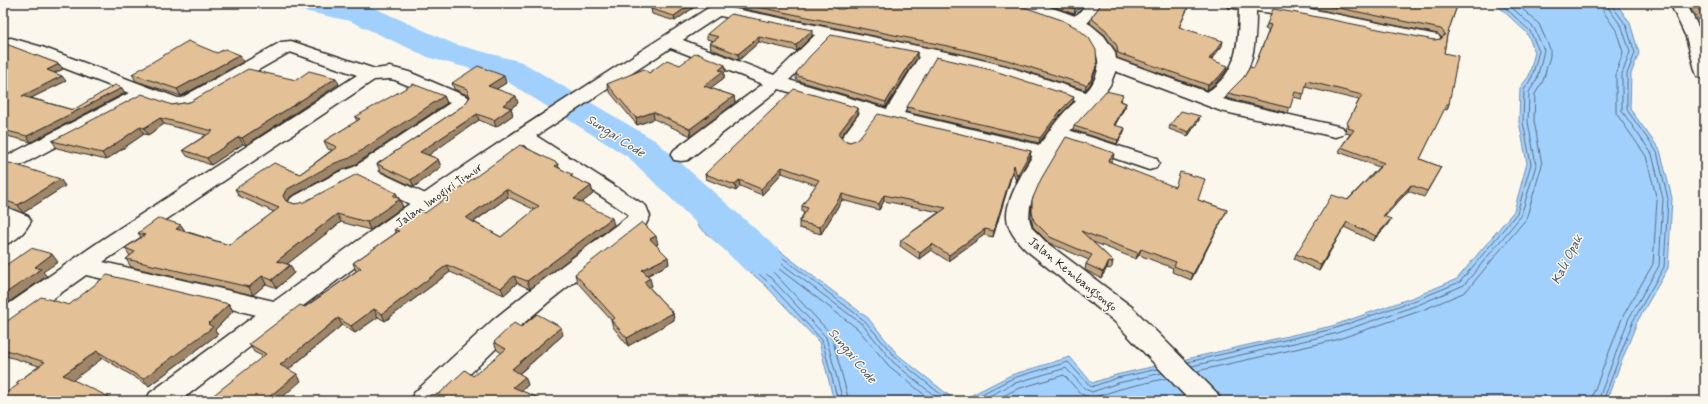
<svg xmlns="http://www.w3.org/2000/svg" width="1708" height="404" font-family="Mynerve,sans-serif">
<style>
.water{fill:#a2d0fd;stroke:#728ea9}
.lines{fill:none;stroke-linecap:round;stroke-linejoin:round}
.shore{stroke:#5b6d7f;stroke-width:1}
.river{fill:#a2d0fd;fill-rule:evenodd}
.minor-casing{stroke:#2b2b2b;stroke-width:3}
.tertiary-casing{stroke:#2b2b2b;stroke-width:3}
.primary-casing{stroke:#2b2b2b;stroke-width:3}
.minor{fill:#fbf7ec;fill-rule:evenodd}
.tertiary{fill:#fbf7ec;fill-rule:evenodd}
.primary{fill:#fbf7ec;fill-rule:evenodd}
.wall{fill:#c3a580;stroke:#2b2b2b;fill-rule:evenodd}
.shaded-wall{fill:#9f8668;stroke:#2b2b2b}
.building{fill:#e3c095;stroke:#2b2b2b;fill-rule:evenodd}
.labels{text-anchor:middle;stroke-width:3;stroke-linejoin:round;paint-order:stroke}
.street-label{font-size:12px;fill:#2b2b2b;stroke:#fbf7ec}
.water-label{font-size:13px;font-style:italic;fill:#495460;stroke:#fbf7ec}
</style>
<rect width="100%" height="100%" fill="#fbf7ec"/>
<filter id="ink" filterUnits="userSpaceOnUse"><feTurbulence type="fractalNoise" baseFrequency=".025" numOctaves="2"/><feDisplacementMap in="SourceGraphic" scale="8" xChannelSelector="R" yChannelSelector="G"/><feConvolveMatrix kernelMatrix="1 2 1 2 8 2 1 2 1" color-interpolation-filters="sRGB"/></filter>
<g filter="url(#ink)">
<path class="water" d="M1495,3H1616L1630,23L1639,53L1631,74L1630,109L1660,150L1672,198L1668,268L1637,322L1606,401H960L1011,375L1070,357L1092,383L1116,375L1332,326L1414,297L1457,279L1514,211L1527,163L1519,122L1520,88L1529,76L1535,52L1527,33Z
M739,220L868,318L898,355L956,401H834L819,342L765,285L697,225Z"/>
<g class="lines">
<path class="shore" d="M1188,362L1333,329L1416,300L1460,282L1517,213L1531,164L1523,122L1524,90L1532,77L1539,51L1530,31L1500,3
M1192,366L1334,334L1418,305L1464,285L1521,216L1536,165L1528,122L1529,92L1537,79L1544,50L1534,28L1507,3
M1197,371L1336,340L1420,311L1463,293L1468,289L1526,219L1542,165L1534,121L1535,94L1543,81L1550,56V49L1539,24L1516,3
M838,401L822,340L768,282L710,231V228L739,224L865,321L896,358L949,401
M843,401L826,337L771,278L721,234L722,231L737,230L862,324L893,362L941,401
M849,401L831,334L775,274L751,253V250H754L858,329L889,366L932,401
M968,401L1013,378L1068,362L1091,387L1117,378L1158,369
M979,401L1015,383L1066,368L1085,389L1092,392L1118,383L1162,373
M993,401L1017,389L1064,375L1081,394L1092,398L1120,389L1167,378
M1592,401L1593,394L1623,316L1653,264L1657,200L1646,156L1616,113V73L1623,52L1616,30L1603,11L1602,3
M1598,401L1629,318L1659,266L1663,199L1652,154L1622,111V74L1630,52L1622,27L1609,9L1608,3
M1603,401L1633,321L1664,267L1668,199L1657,152L1627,110V74L1635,53L1626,25L1613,7V3"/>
<path class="river" d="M294,3H356L370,6L454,44L522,62L656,141L778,249L784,260L778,271L762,275L746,271L628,157L498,76L430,58L350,21L299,10Z"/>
<defs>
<path id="minor" d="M839,3H858C853,11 846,14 837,12L835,8Z
M1087,3H1103C1095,15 1086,31 1069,27L1066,23L1069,19L1079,13Z
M1227,3H1273L1296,6L1432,34L1438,35L1441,39L1438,43L1432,44L1296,16L1256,11C1256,44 1254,79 1223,99L1234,102L1342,127L1345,131L1342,135L1335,137L1221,111L1102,66L1099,62L1102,58L1108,57L1114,58L1207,92C1239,72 1238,43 1239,9L1229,7Z
M1670,3H1686L1705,40V79L1698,77L1696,73L1686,37Z
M716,5L961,55L1006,66L1095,95L1098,99L1095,103L1088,105L992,74L935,60L904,113L1052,148L1055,153L1052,158L1045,159L877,118L857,144L850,146L843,144L840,140L860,113L779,89L688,160L681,161L674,160L671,155L674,150L763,84L663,45L660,41L663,37L669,36L675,37L774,75L815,35L710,14L708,10L710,6ZM831,39L919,57L887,109L789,80Z
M11,38L42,47L178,98H181L281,42L291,41L375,69L390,67L409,72L468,97L471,103L465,111L377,171L434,198L437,203L434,208L426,210L418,208L360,180L307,208L299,210L291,208L288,203L291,198L339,172L354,167L450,103L395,80L390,79L374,80L103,262L278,302L287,304L290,311L287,318L278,320L86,275L12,328L3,330V308L103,239L357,75L290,52L193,107L176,110L146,99L10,171L3,173V158L129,93L30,55L10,48L3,49V39Z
M1059,127L1156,158L1159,163L1156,168L1149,170L1052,137L1049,133L1052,129Z
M523,130L530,132L646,206L650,216L645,226L552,299L511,334L442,401H410L414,393L493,320L534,287L627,217L628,214L516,140L513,136L516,132Z
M3,206L28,216L31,221C24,233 17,241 3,245V226L7,224L3,222Z"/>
<path id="tertiary" d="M1013,3H1039L1075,16L1091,25L1104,36L1115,52L1117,67L1110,85L1101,98L1070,131L1039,184L1030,206L1029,218L1032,228L1047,243L1132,307L1217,393L1221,401H1190L1114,321L1026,250C1017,241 1007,230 1007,216C1006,192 1045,135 1061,116C1070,105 1083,97 1091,86C1122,37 1048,16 1015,7Z"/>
<path id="primary" d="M716,3H735L733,7L530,140L434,208L287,318L180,401H146L150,393C239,327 328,261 418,198C515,130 616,67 716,3Z"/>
</defs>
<use href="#minor" class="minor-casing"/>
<use href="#tertiary" class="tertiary-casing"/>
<use href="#primary" class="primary-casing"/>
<use href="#minor" class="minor"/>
<use href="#tertiary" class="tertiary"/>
<use href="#primary" class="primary"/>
</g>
<path class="wall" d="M700,3L675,21L652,14L651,9Z
M745,3H837L835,6L837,9L1096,69L1090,85L1085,90L1006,65L961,54L744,9V4Z
M1043,3H1085L1074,14Z
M1102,3H1190L1179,28L1222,46L1211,60L1226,71L1216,83L1207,90L1117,58L1116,51L1105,35L1090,23L1091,18Z
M1285,3H1458L1447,35L1444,53L1449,104L1447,110L1444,109L1420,159L1441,167L1424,197L1408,191L1385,216L1388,224L1373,241L1344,227L1319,271L1294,259L1296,254L1379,167L1339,152L1341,147L1350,134L1345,133L1346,131L1345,128L1359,100L1305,87L1302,99L1293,97L1288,113L1226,98L1228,93L1254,68L1269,30L1265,29L1267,24L1434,40L1441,39L1442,38L1438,34L1296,5Z
M1688,3H1705V33Z
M707,34L812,36L797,51L759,42L739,60L711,49L710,43L713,41L707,39Z
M3,44L59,64L63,69L55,73L66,81L31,98L73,110L125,93L31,142L3,135Z
M917,52V58L886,107L799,81L796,79V73Z
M217,53L243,62L181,96L136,81L132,74Z
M680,65H725L726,71L724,73V78L710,88L734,96L735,103L691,136L654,119L637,125L609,91L607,84Z
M296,80L339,84L246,145L243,144L211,165L187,156L183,150L206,135L164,124L148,135L144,134L106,160L57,148L52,141L172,105L190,102Z
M452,83H506L496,89L518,103L511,108L513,115L496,127L479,120L428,155L438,159L441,167L414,187L380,171L377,164L464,105L470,97L469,96L454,89Z
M444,96L447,103L353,166L338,171L290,197L288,202L295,204L396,193L403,207L370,230L341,222L287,264L290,265L294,273L277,288L266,284L253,295L131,267L126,259L130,256L125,248L141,237L138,233L181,225L185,231L229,245L274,212L239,196L235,189L300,174L332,150L328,149L324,141L357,121L355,117Z
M1122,99L1121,101L1126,103L1125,107L1115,125L1124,132L1117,144L1073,130L1074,126Z
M1073,102L1060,115L1039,143L906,112L907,107Z
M858,108V114L841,137L843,140L850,142L1031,151L1030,157L1016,182L1013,171L993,237L984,235L948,261L931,250L919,259L900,246L901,240L939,212L884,201L879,210L842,200L821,234L799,228V222L804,213L802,212V206L816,185L782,173L762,195L740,186L736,191L706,179L705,174Z
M1199,120L1188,136L1169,129L1170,125Z
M1114,153L1113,159L1110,162L1198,200L1227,210L1224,216L1191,280L1172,272L1173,268L1139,255L1136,259L1093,242L1113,261L1112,267L1110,269L1107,268L1101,278L1085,270L1086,264L1089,260L1049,243L1033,227L1031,218L1032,200Z
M3,165L60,179L65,186L23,213L3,205Z
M560,168L573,178L591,186L593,194L581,203L614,225L530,289L517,283L504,295L450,272L385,321L378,317L355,333L342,325L288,370L301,381L262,356L254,352L249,344L305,307L356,271L353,263L396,233L394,230L425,213ZM508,197L535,210L501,237L474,222Z
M658,244L655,245L669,264L647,276L652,286L649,287L673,313L674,320L628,346L613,327L611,320L577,282L575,274Z
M229,304L233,311L215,330L218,334L149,386L103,358L18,385L16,383L39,366L3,355V323L69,305Z
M521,327L563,335L519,374L525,377L528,385L521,391L545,401H423L439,394L473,376L502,353L497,350L494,342Z"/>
<path class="shaded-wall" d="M692,3H700L675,21L674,16Z
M834,3H837L834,9Z
M1081,3H1085L1074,14L1075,9Z
M812,30V36L797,51L796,45Z
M759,37V42L739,60L738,54Z
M1223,41L1222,46L1207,64L1209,59Z
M917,52V58L886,107V102Z
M240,55L243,62L181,96L177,89Z
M59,64L63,69L50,75L47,70Z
M1097,64L1096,69L1090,85L1085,90L1086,85Z
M725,65L726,71L724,73V78L704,93V86L719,70Z
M1228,66L1226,71L1216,83L1207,90L1208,85Z
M62,76L66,81L25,101L22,96Z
M504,76L506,83L490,93L488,86Z
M336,78L339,84L246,145L242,138Z
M122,88L125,93L31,142L27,136Z
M444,96L447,103L353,166L338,171L290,197L287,204L283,196L286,190Z
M516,96L518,103L505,112L503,105Z
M734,96L735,103L691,136L690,129Z
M1074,97L1073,102L1060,115L1039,143L1040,138L1061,110Z
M1126,103L1125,107L1113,129L1114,125Z
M511,108L513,115L496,127L494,120Z
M858,108V114L838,140V134Z
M653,112L654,119L637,125L636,118Z
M477,114L479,120L423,159L420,152Z
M1200,116L1199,120L1188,136L1189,132Z
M160,118L164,124L148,135L144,128Z
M140,127L144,134L106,160L102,153Z
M1125,128L1124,132L1117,144L1118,140Z
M239,137L243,144L211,165L207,158Z
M1031,151L1030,157L1016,182L1017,176Z
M1114,153L1113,159L1107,167L1108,161Z
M438,159L441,167L414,187L411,180Z
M558,164L560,171L555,166Z
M1014,165L1013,171L993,237L994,231Z
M782,167V173L762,195L761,189Z
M60,179L65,186L23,213L18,205Z
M739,180L740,186L736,191L735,185Z
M1411,185L1408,191L1381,221L1383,216Z
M591,186L593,194L576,207L574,199Z
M506,189L508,197L469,225L466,218Z
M396,193L403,207L370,230L367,222Z
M842,194V200L821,234L820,227Z
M884,195V201L879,210V204Z
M1227,210L1224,216L1191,280L1193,274Z
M337,214L341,222L282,268L277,261Z
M612,218L614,225L530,289L527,281Z
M1391,219L1388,224L1373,241L1376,236Z
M1347,222L1344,227L1319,271L1321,265Z
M181,225L186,233L176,229Z
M985,229L984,235L948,261L949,255Z
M656,236L658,244L652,247L650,239Z
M932,244L931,250L919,259L920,253Z
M1141,249L1139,255L1136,259L1138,253Z
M52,254L58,262L43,272L47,276L3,306V295L35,267Z
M668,257L669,264L644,277L642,270Z
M1109,262L1107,268L1101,278L1103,272Z
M290,265L294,273L277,288L272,280Z
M447,265L450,272L385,321L382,314Z
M262,276L266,284L253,295L249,287Z
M514,276L517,283L504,295L501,288Z
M650,278L652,286L646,289L644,282Z
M229,304L233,311L215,330L218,334L149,386L143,379L208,324Z
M374,309L378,317L355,333L351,326Z
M673,313L674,320L628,346L627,338Z
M338,318L342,325L284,373L280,365Z
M561,327L563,335L515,377L512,369Z
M97,351L103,358L69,383L63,375Z
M297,374L301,381L278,401H264Z
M525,377L528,385L516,395L513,387Z
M109,397L112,401H103Z"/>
<path class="building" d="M659,3H692L674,16L651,9Z
M745,3H834V4L837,9H843L855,4L856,3H1015V4L1062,20L1077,28L1089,38L1096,50L1097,64L1091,80L1086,85L1007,60L962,49L744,4Z
M1057,3H1081L1075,9Z
M1102,3H1190L1179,27L1223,41L1209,59L1228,66L1218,78L1208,85L1118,53L1117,46L1106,30L1091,18Z
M1315,3H1458L1447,35L1444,53L1458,56L1449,104H1447L1420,159L1441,167L1427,191L1411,185L1383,216L1391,219L1376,236L1347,222L1321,265L1296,254L1332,195L1348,200L1384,163L1341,147L1354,130L1348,128L1349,126L1347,123L1362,95L1307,81L1304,94L1295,92L1290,108L1228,93L1244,77L1250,67L1254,68L1271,25L1267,24L1273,9L1297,13L1434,40L1441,39L1445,34L1441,29Z
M1695,3H1705V21Z
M731,14L812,30L796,45L759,37L738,54L710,43L719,37L707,34Z
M831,35L917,52L886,102L798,76L796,73L809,57Z
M188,41L217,53L225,49L240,55L177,89L132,74Z
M3,44H6L59,64L47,70L62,76L22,96L73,110L115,85L122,88L27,136L3,130Z
M696,53L725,65L719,70L723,71L704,86L734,96L690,129L653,112L636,118L607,84L644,69L649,73L667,60L680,65Z
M936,57L992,70L1074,97L1061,110L1040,138L907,107Z
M478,66L504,76L488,86L516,96L503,105L511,108L494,120L477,114L420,152L438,159L411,180L377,164L464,105L470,97L467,89L452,83Z
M248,69L296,80L309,71L336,78L242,138L239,137L207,158L183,150L213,131L160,118L144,128L140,127L102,153L52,141L142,94L172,105L190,102Z
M413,84L444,96L350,158L335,163L286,190L283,196L286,201L295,204L304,202L357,174L396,193L393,196L400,199L367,222L337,214L277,261L290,265L272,280L262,276L249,287L126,259L135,252L125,248L145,235L138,233L159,218L181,225L176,229L229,245L279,208L235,189L274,163L300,174L337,147L324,141L360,119L355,117Z
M794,89L858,108L838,134L843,140L850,142L858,139L878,114L1031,151L1017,176L1014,165L994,231L985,229L949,255L932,244L920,253L901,240L946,208L884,195L879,204L842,194L820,227L799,222L808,208L802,206L819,180L782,167L761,189L739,180L735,185L705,174Z
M1106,91L1123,95L1120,101L1126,103L1114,125L1125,128L1118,140L1074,126Z
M1181,111L1200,116L1189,132L1170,125Z
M1066,137L1114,153L1108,161L1175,187L1180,172L1205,179L1198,200L1227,210L1193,274L1174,266L1176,262L1141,249L1138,253L1081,231L1113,261L1112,263L1109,262L1103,272L1086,264L1092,255L1050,237L1034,221L1032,212V200L1041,179Z
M520,145L557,163L558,164L555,166L573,175L570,176L591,186L574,199L612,218L527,281L514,276L501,288L447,265L382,314L374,309L351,326L338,318L280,365L297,374L264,401H206L266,354L249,344L300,305L305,307L361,268L353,263L399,231L394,230L420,210L425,213ZM506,189L539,206L501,237L466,218Z
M10,163L60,179L18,205L3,200V165Z
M642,222L656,236L650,239L668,257L642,270L650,278L644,282L673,313L627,338L611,320L615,318L575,274Z
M31,248L52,254L35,267L41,269L3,295V267Z
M107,275L229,304L208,324L213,327L143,379L97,351L63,375L109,397L103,401H3V395L19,384L16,383L45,362L3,349V323L6,322L41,297L69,305Z
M537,314L561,327L512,369L525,377L513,387L545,401H460L459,400L458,401H423L430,395L439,394L465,370L473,376L506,349L494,342L514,323L521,327Z"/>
</g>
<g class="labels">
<g class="street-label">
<text transform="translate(439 195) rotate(-35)" y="4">Jalan Imogiri Timur</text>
<text transform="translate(1073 274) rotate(39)" y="4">Jalan Kembangsongo</text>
</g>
<g class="water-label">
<text transform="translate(616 135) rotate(33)" y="5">Sungai Code</text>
<text transform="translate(1566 259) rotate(-63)" y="5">Kali Opak</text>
<text transform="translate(853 355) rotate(50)" y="5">Sungai Code</text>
</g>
</g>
<rect width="1708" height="404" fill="none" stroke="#fbf7ec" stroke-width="16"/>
<rect x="8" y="8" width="1692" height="388" fill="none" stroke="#2b2b2b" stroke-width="1.5" filter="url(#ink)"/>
</svg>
